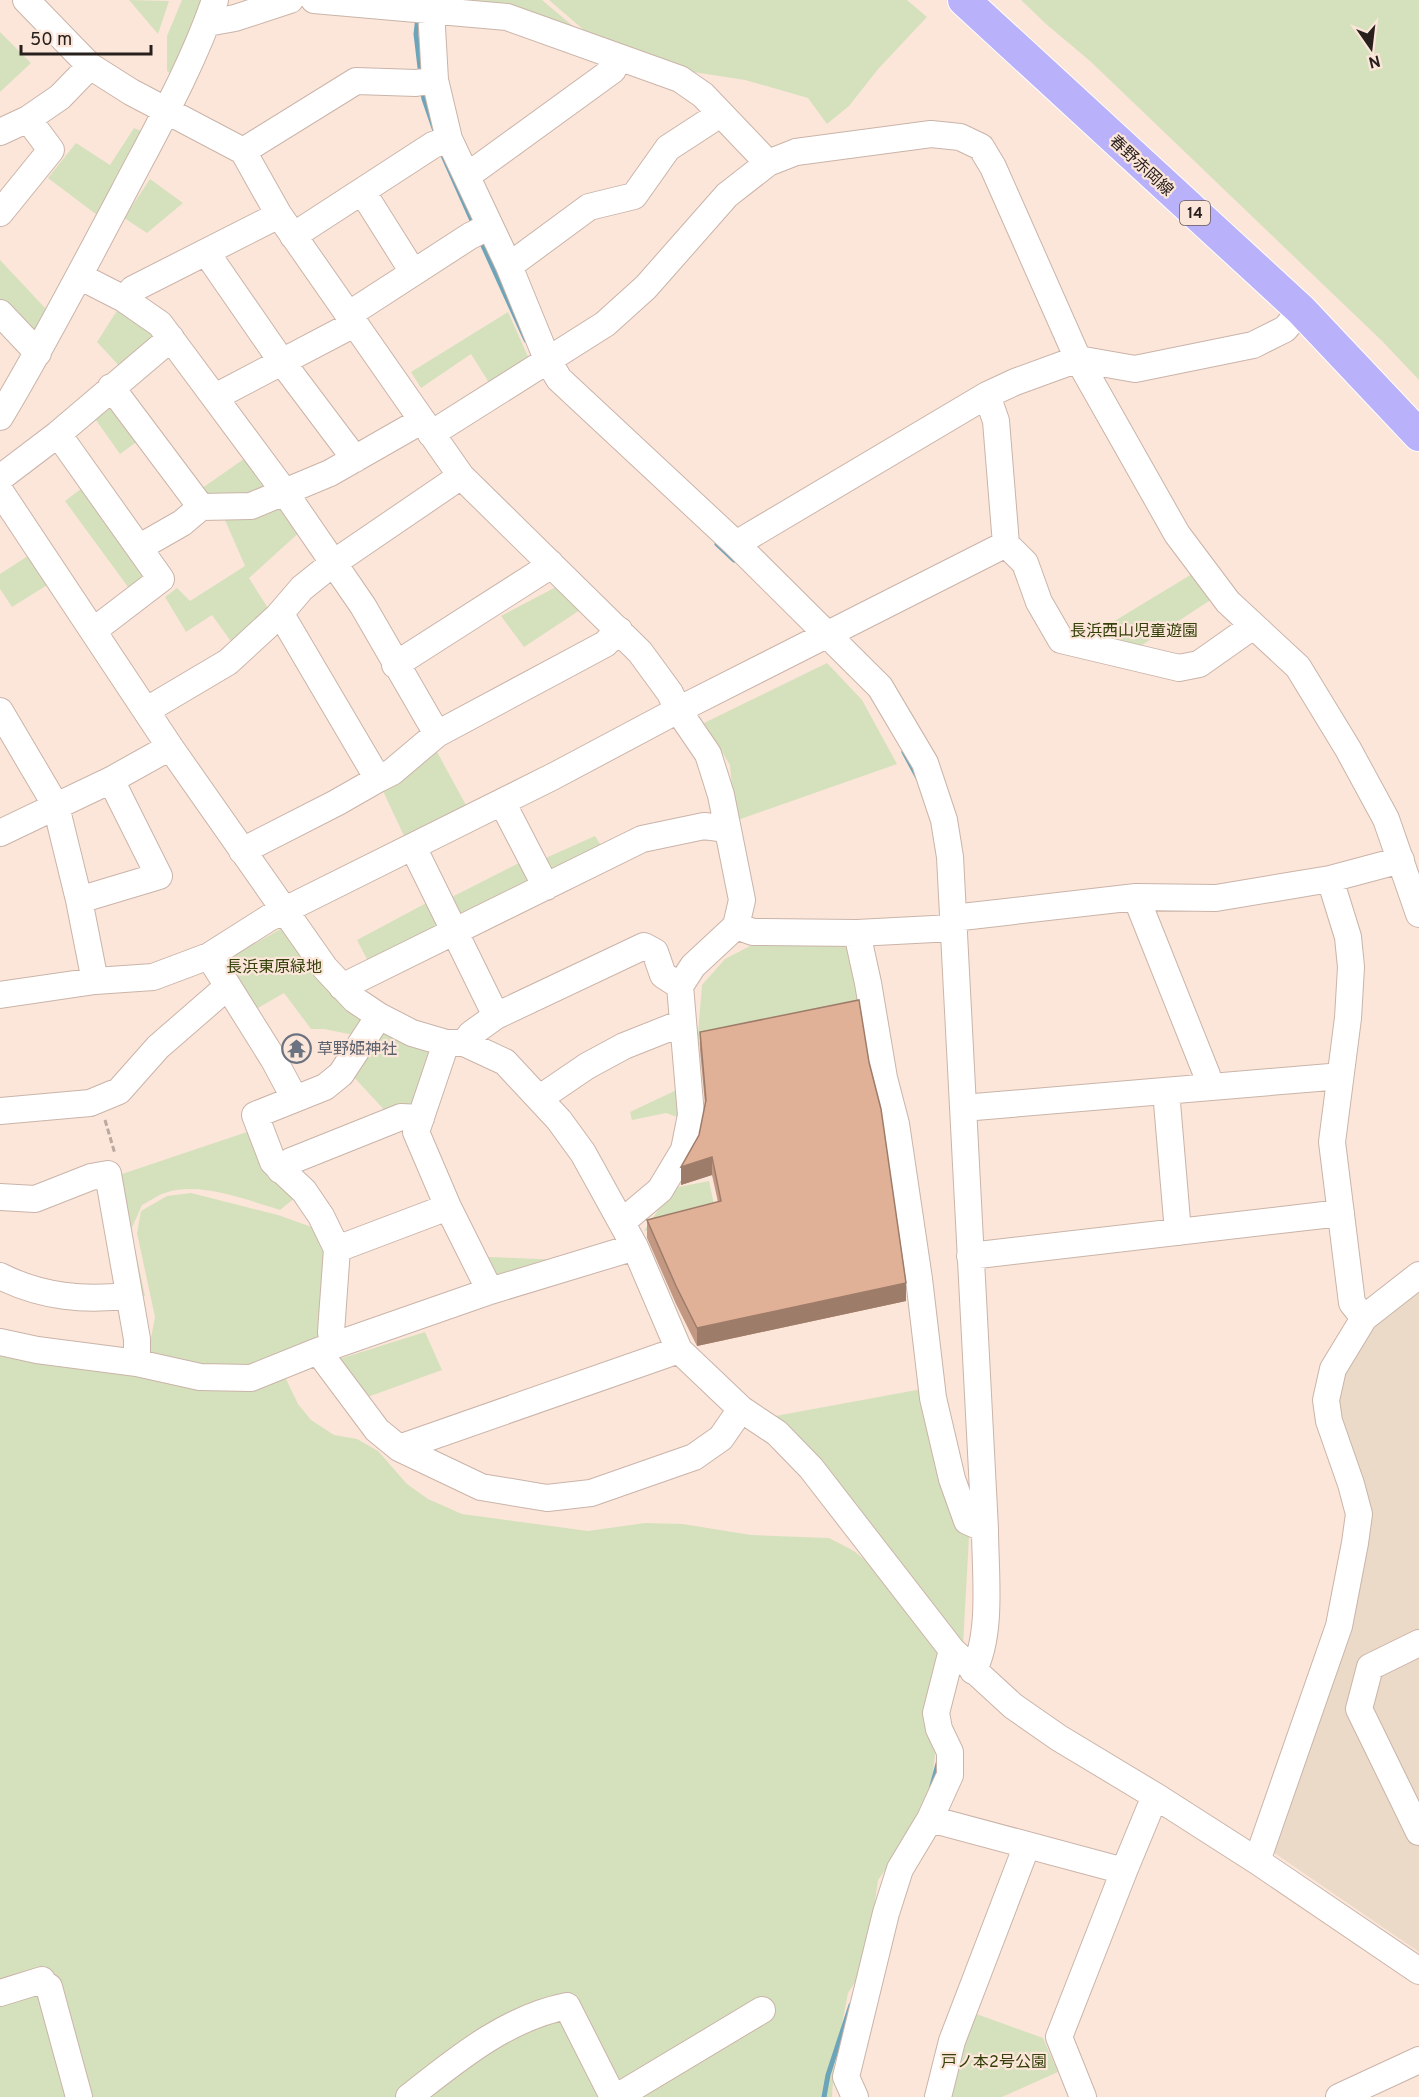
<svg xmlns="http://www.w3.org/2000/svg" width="1419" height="2097" font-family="Overpass,'Noto Sans JP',sans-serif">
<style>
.commercial{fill:#ebdac8}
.green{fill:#d5e1bc}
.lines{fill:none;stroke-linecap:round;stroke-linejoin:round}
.stream{stroke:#6ca4ba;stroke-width:5}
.minor-casing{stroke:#cab4a9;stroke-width:28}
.major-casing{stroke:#fff;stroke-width:34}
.path{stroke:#bba9a0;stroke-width:3;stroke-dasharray:6 3;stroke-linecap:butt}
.minor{stroke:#fff;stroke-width:26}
.major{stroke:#bab1fb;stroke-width:32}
.wall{fill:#c29882}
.shaded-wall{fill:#9e7c6a}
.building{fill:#e1b197;stroke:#9e7c6a;stroke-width:1.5}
.labels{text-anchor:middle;stroke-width:4.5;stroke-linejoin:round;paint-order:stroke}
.shield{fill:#fce6da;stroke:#685b55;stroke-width:1.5}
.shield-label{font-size:15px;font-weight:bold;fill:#28201c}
.street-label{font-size:16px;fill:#28201c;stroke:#fce6da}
.park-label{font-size:16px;fill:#35410a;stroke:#fce6da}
.worship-label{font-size:16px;fill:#5b616d;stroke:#fce6da;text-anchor:start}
</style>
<rect width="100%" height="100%" fill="#fce6da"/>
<path class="commercial" d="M1419,1286V1952L1270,1850L1370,1513L1336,1404L1343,1370L1369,1323Z"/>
<path class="green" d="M129,0L169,1L158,34Z
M182,0H210L172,75L167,71V36Z
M456,0H542L592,42Z
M549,0H907L927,17L879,68L849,106L827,124L808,98L745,80L680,70L599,43Z
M1021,0H1419V380L1382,341L1090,61L1046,24Z
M0,32L31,63L0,92Z
M134,128L144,132L97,215L48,178L76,143L110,165Z
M150,179L183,203L147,233L124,218Z
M0,260L46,309L31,335L0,301Z
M120,306L160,339L122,369L97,342Z
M508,312L530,361L493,389L471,354L421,388L411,372Z
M114,400L142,438L120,454L93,416Z
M251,454L275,489L205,501L198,491Z
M86,485L153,575L131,591L65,501Z
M284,506L303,529L249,578L271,613L235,647L212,615L186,632L165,597L177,588L190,601L245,566L225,520L263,516Z
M31,554L49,584L12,607L0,589V574Z
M1192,574L1212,599L1136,649L1088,637Z
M556,587L580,610L524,647L501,616Z
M827,663L862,700L897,764L735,821L730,765L704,723Z
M436,750L467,807L405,838L383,791Z
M595,836L605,852L556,877L539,861Z
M523,861L535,885L460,923L448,899Z
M430,901L444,929L371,967L357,940Z
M286,926L369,1017L359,1036L324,1029H311L284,993L251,1012L222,962Z
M854,944L865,1011L697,1046L702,985L725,959L750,946Z
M378,1026L438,1048L419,1104L389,1115L351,1074Z
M683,1087V1119L666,1113L632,1120L630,1112Z
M250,1131L296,1197L280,1210C247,1200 202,1182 168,1192C159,1194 150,1201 142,1205L131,1230L145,1296L129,1295L116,1176Z
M709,1181L716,1214L644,1231L673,1188Z
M191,1193L278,1215L320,1230L329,1249L323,1337L285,1377L298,1404L311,1420L334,1435L357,1439L378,1451L407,1484L428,1499L462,1514L588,1531L645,1523L683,1524L751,1535L829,1538L854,1551L913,1600L943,1642L933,1737L935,1756L931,1785L899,1851L878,1880L871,1927L868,1962L848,1993L834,2066L832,2097H0V1356L38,1361L124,1354L151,1338L155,1317L137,1233L141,1211L167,1196Z
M488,1257L564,1260L498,1281Z
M425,1332L442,1370L365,1398L336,1360Z
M922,1389L954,1501L969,1537L963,1645L770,1417Z
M971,2012L1043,2038L1058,2072L1002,2097H949Z"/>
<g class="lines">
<path class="stream" d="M418,17L416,34L421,76
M422,88L424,99L435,131
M441,151L474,225
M480,239L526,340
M717,544L734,560
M904,752L918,778
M932,1786L939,1760
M824,2097L828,2075L851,2005"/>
<defs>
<path id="minor" d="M26,0L90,66L131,92L243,151L279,215L461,476L640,652L670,693L678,710L708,754L721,795L742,900L736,926L693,966L680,986L691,1115L684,1150L660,1190L622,1222
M314,0L507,17L680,79L703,95L768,163
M433,0L431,10L435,80L449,139L509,266L547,359L559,379L736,544L880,687L925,763L944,820L950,857L985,1529C985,1570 993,1635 973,1671
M207,23L235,18L290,0
M0,132L28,119L60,97L90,66
M243,151L356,81L416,83L435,80
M466,174L478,168L613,70L617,57
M362,191L413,272
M0,213L51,150L28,119
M293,236L433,145L449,139
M206,252L282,362L355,459
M509,266L589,207L634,196L668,148L711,120L720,113
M79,276L124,299L160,324L284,491L363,606L437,734L605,644L619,630
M124,299L133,289L279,215
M0,313L38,353
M348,315L470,236L490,226
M1078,359L1177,534L1228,602L1298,667L1348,749L1386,819L1419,914
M1078,359L1135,369L1253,345L1285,329L1301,310
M111,387L201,507L182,523L140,547
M215,397L354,324
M0,417C44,344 83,268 123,193C156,130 192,67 215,0
M58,434L161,579L93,631
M431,434L605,324L646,287L727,195L768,163L796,152L931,134L960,137L981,147L993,167L1078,359L1015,382L987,395L736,544
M0,478L58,434L171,338
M0,491L170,747L325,968L355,1000L379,1016L412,1033L446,1043H464L505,1062L559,1120L583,1153L635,1247L679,1350L741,1409L777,1433L811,1468L952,1650L1013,1706L1059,1738L1157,1797L1257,1861L1419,1971
M201,507L251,506L330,473L421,421
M1006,544L1025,563L1039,602L1061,640L1179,668L1199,664L1253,626
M278,616L285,621L378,779L392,772L437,734
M395,665L542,571L550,563
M147,710L228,662L278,616L302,588L332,564L461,476
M0,711L56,806L79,900L159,876L111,780
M502,802L546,887
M0,833L111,780L170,747
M413,847L496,1016
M242,851L336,803L378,779
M1330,879L1348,937L1351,967L1348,1018L1332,1142L1352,1303L1364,1318
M1136,897L1207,1075V1087
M79,900L95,981
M953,918L1136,897L1216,898L1330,879L1401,860
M736,926L753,932L857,933L953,928
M857,933L868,983L884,1078L896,1124L919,1279L933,1398L952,1479L967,1521L985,1529
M209,956L274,1060L289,1088L292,1100
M342,987L642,839L704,826L727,829
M0,995L95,981L153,977L209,956L269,918L554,776L678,710L1006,544L996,421L987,395
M446,1043L416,1132L448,1207L490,1291
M464,1043L471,1034L496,1016L644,946L655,952L663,975L680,986
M1166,1091L1178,1232
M540,1098L587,1066L624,1046L682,1023
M963,1108L1330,1077L1340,1079
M0,1111L90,1103L119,1091L158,1047L227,987
M280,1170L291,1161L401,1117L421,1118
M0,1197L35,1199L91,1177L108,1174L137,1339V1363
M337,1249L321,1216L304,1191L273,1162L255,1115L325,1087L341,1074L379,1016
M970,1256L1341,1213
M0,1276C39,1296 86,1302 129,1295
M0,1342L37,1350L137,1363L200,1377L251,1378L318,1351L490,1291L635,1247
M334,1345L331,1332L337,1249L448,1207
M318,1351L377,1430L399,1448L481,1487L547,1498L591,1493L694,1457L721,1438L741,1409
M399,1448L679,1350
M1419,1643L1370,1667L1359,1709L1419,1832
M930,1819L1124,1871
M1257,1861L1339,1626L1355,1543L1359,1514L1351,1484L1329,1421L1326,1400L1333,1369L1364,1318L1419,1275
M0,1993L42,1980L43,1983L49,1987L79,2097
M409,2097C456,2060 506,2018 567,2006L613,2097
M617,2097L762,2010
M855,2097L846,2077L886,1913L900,1869L930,1819L950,1775V1752L939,1729L936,1713L952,1650
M938,2097L952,2041L1027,1845
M1083,2097L1059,2037L1124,1871L1150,1808L1157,1797
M1339,2097L1419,2060"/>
<path id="major" d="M964,0L1301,310L1419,435"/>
</defs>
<use href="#minor" class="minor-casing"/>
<use href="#major" class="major-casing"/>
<path class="path" d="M105,1120L115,1154"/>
<use href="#minor" class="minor"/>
<use href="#major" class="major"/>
</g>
<path class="wall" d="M700,1032L906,1301L697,1346L676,1304L647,1238V1220L718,1202L712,1175L681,1185L699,1135L705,1105L700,1050Z"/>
<path class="shaded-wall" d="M712,1157V1175L681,1185V1167Z
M906,1283V1301L697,1346V1328Z"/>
<path class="building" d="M859,1000L869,1062L881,1109L906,1283L697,1328L676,1286L647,1220L721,1201L712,1157L681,1167L699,1135L706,1100L700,1032Z"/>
<defs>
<symbol id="temple-ring" viewBox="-11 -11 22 22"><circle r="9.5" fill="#fce6da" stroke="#6b7280" stroke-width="1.5"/><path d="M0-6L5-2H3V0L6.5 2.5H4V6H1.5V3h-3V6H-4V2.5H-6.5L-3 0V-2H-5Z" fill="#6b7280"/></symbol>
</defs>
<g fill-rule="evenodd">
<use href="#temple-ring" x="280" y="1032" width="33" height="33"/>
</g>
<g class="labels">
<rect class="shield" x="1180" y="201" width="30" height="24" rx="4.5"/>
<g class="shield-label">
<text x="1195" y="218">14</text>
</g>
<g class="street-label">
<text transform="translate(1142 165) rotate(43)" y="6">春野赤岡線</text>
</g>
<g class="park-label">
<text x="1134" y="636">長浜西山児童遊園</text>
<text x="274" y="972">長浜東原緑地</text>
<text x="994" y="2067">戸ノ本2号公園</text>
</g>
<g class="worship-label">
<text x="317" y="1054">草野姫神社</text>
</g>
</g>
<g transform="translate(1371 48) rotate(166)" stroke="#fce6da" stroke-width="4.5" paint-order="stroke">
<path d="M0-4.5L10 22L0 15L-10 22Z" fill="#28201c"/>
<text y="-9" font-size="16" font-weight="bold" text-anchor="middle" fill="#28201c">N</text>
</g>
<path d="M21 45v9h130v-9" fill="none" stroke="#28201c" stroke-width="3"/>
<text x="30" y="45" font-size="18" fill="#28201c" stroke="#fce6da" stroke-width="4.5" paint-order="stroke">50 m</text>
</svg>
